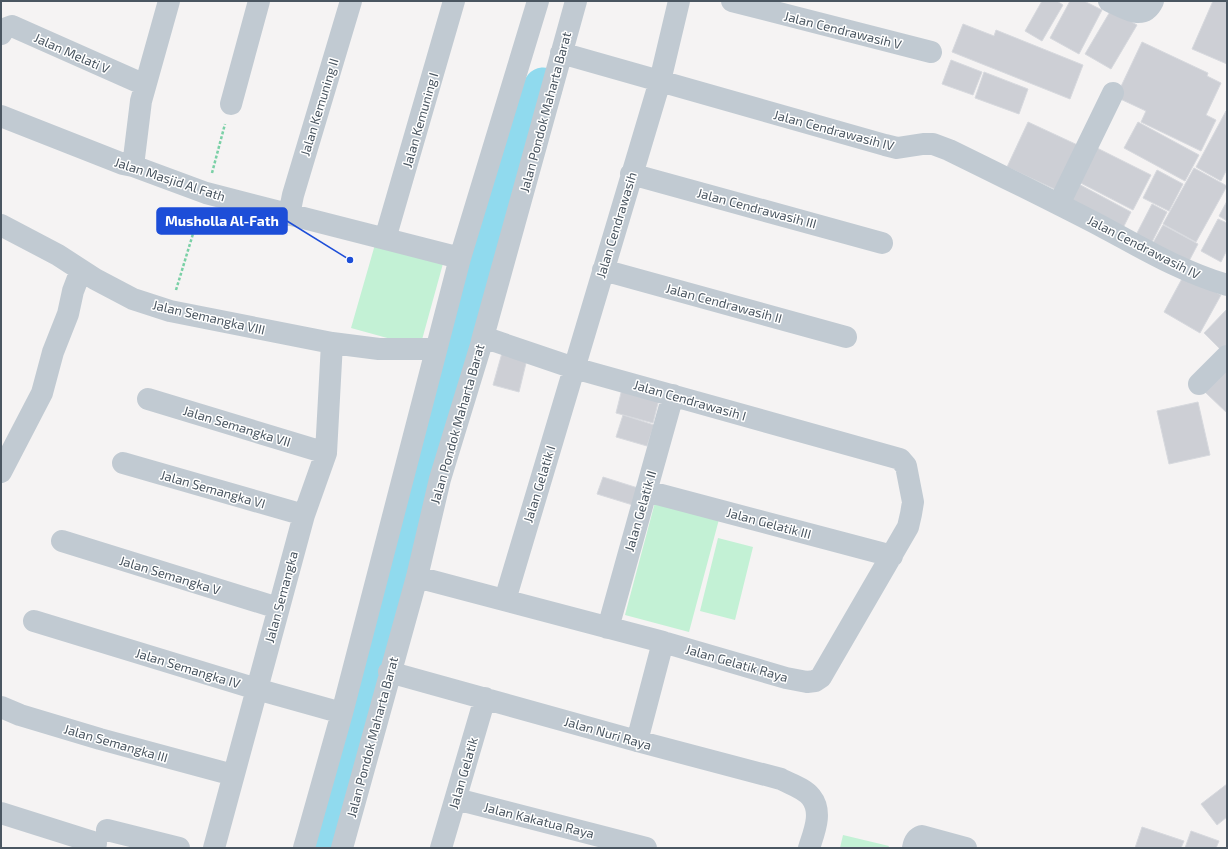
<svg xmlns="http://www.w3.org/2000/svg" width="1228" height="849" font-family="'Exo 2',sans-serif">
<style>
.green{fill:#c3f1d5}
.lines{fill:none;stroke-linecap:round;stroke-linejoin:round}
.river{stroke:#90daee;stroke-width:39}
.building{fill:#cdcfd5;stroke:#d7d9de}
.path{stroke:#7ad0a6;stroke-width:2.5;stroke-dasharray:3 2;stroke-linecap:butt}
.minor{stroke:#c1cad2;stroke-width:22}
.labels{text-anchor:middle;stroke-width:3;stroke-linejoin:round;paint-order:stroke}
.street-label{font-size:13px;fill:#4a5661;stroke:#fff}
.leader{fill:none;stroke:#1d4ed8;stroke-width:1.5}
.callout-dot{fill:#1d4ed8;stroke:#fff;stroke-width:1.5}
.callout{fill:#1d4ed8;stroke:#1d4ed8;stroke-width:1.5}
.callout-label{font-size:14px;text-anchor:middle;font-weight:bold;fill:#fff}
</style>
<rect width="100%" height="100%" fill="#f5f3f3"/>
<path class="green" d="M376,241L444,260L420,347L351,328Z
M658,491L722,508L689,632L625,615Z
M718,538L753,547L735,620L700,611Z
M843,835L889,846L888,848H840Z"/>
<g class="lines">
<path class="river" d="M327,848L458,351L543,87"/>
</g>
<path class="building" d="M1042,1H1057L1063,5L1042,41L1025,31Z
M1070,1H1084L1102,10L1079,54L1050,38Z
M1213,1H1227V64L1192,49Z
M1111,10L1137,25L1111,69L1085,54Z
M963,24L994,36L996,30L1083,65L1070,99L952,52Z
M1142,42L1208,73L1207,76L1221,83L1206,115L1216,120L1201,151L1141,122L1146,111L1116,97Z
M951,60L982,72L973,95L942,84Z
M984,72L1028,89L1019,114L975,98Z
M1226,111L1227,169L1221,181L1196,167Z
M1028,122L1084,148L1063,193L1007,167Z
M1138,122L1199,155L1185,181L1124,148Z
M1091,145L1151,175L1133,210L1073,179Z
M1194,168L1227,186L1196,242L1163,224Z
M1157,170L1183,184L1169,211L1143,198Z
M1073,181L1131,212L1121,232L1062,201Z
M1227,201V221L1219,216Z
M1152,204L1167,212L1151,244L1136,235Z
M1218,219L1227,223V250L1221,262L1201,251Z
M1163,225L1198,244L1188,263L1153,243Z
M1184,275L1221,295L1200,333L1164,312Z
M1227,309V350L1224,353L1204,333Z
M502,353L527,359L519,392L493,385Z
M1227,368V413L1205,392Z
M623,385L660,395L653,423L616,413Z
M1198,402L1210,455L1169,464L1157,411Z
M623,415L654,425L647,446L616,437Z
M603,477L641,489L636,506L597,494Z
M1227,784V817L1217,825L1201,804Z
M1142,827L1184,841L1181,848H1135Z
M1191,831L1219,841L1216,848H1185Z"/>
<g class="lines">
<path class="path" d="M212,173L225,124
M176,290L199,214"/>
<path class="minor" d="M732,1L931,52
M1109,1C1125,8 1143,22 1153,1
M1,34L4,29L12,26L145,85
M561,53L885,145L897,148L923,144H933L949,150C1000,175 1051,200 1101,226C1142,248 1182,272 1227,285
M231,104L259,1
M1,116L123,164L133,166L206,193L460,258
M133,166L141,101L169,1
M631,174L882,243
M1059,204L1113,93
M289,215L293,195L351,1
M1,225L58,255L95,279L133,299L170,311L332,343L379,349H436
M385,239L454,1
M603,270L846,337
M1199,384L1227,356
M148,399L326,453
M123,463L304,515
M1,472L42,393L53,352L68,314L73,291L81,270
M646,491L892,556
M62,541L278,608
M417,577L663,642L786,678L807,682L815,681L821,677L825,670L908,527L911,514L913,502L906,466L900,459L574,368L483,337
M505,600L660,81L679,1
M34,621L267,692L342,713
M608,628L673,395
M389,672L637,741L781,779C790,784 804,788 811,797C823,812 814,832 809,848
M1,707L20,715L100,739L233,775
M637,741L663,642
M456,799L646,848
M1,813L96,843L95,848
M107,830L179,848
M214,848L304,515L326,453L332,343
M304,848L342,713L460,258L538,1
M342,848L417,577L440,479L481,345L483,337L576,1
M441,848L485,698
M913,848C914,842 916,838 922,836L966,848"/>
</g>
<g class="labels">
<g class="street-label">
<text transform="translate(843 30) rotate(14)" y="5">Jalan Cendrawasih V</text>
<text transform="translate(72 53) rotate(24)" y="5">Jalan Melati V</text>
<text transform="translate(319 107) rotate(-73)" y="5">Jalan Kemuning II</text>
<text transform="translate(545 112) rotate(-75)" y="5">Jalan Pondok Maharta Barat</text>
<text transform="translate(420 120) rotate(-74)" y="5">Jalan Kemuning I</text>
<text transform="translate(834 130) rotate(15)" y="5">Jalan Cendrawasih IV</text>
<text transform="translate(170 179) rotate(18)" y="5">Jalan Masjid Al Fath</text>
<text transform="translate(757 208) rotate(15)" y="5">Jalan Cendrawasih III</text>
<text transform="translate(616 225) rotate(-73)" y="5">Jalan Cendrawasih</text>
<text transform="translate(1144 247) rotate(27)" y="5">Jalan Cendrawasih IV</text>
<text transform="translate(724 303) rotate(15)" y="5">Jalan Cendrawasih II</text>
<text transform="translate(209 317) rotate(13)" y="5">Jalan Semangka VIII</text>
<text transform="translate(690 400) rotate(16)" y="5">Jalan Cendrawasih I</text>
<text transform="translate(457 424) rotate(-74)" y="5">Jalan Pondok Maharta Barat</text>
<text transform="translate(237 426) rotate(17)" y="5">Jalan Semangka VII</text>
<text transform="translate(539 484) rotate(-73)" y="5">Jalan Gelatik I</text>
<text transform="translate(213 489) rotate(16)" y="5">Jalan Semangka VI</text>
<text transform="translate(640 511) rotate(-74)" y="5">Jalan Gelatik II</text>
<text transform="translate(769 523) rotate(15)" y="5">Jalan Gelatik III</text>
<text transform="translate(170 575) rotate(17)" y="5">Jalan Semangka V</text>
<text transform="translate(281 597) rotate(-75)" y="5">Jalan Semangka</text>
<text transform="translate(737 663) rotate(16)" y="5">Jalan Gelatik Raya</text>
<text transform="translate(188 668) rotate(17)" y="5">Jalan Semangka IV</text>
<text transform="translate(608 733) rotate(16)" y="5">Jalan Nuri Raya</text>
<text transform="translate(372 737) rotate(-75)" y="5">Jalan Pondok Maharta Barat</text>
<text transform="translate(116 743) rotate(16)" y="5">Jalan Semangka III</text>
<text transform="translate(463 773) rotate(-74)" y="5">Jalan Gelatik</text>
<text transform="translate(539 820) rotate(14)" y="5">Jalan Kakatua Raya</text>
</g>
</g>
<path class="leader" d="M350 260L287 221"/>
<circle class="callout-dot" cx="350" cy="260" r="4"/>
<rect class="callout" x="157" y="208" width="130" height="26" rx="4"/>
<g class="callout-label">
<text x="222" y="226">Musholla Al-Fath</text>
</g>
<rect width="1228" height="849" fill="none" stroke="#4a5661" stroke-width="4"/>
</svg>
